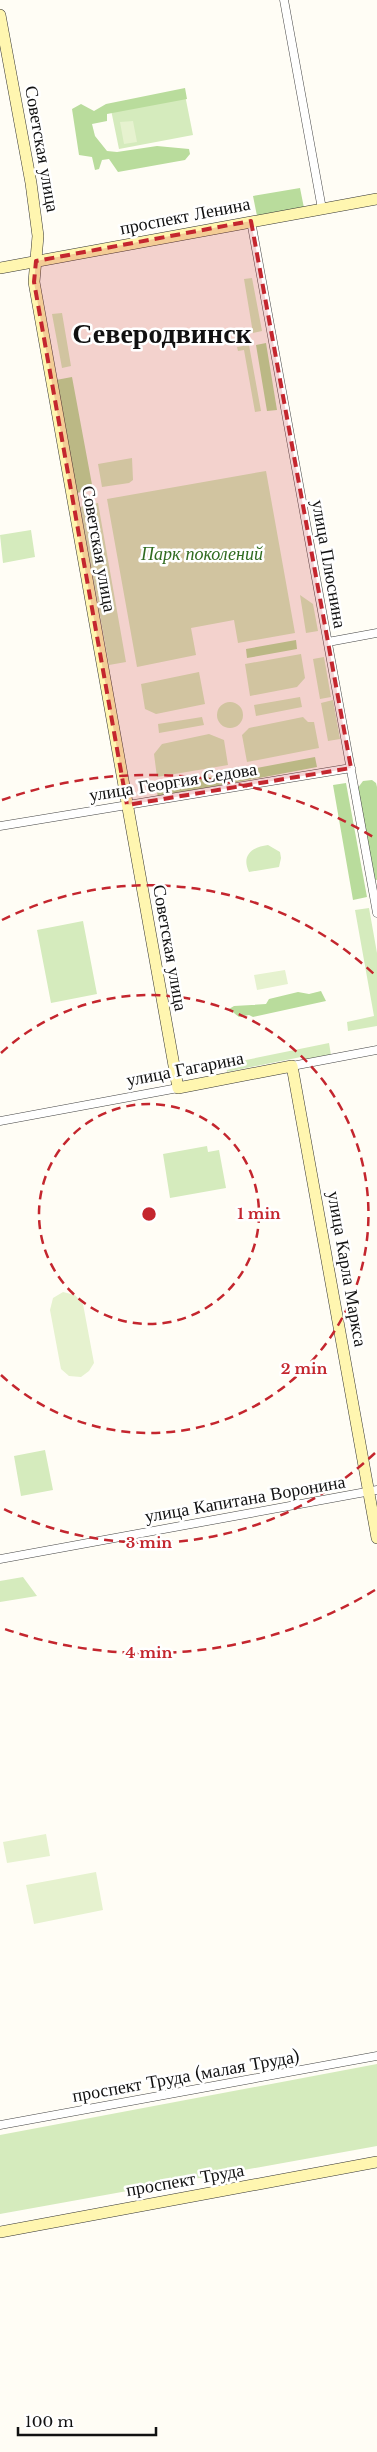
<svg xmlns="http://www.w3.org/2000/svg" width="377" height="2452" font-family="'Libre Baskerville',serif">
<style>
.green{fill:#d5ebbd}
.forest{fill:#b9dc9c}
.pitch{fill:#e6f2cf}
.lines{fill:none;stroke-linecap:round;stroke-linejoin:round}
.street-casing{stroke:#444;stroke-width:9}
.secondary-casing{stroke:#333;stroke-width:12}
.street{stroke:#fff;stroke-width:8}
.secondary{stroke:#fff6b0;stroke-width:11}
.marked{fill:#c4262e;fill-opacity:0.2;stroke:#c4262e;stroke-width:4;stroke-dasharray:10 6;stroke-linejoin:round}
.ring{fill:none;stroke:#c4262e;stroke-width:2.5;stroke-dasharray:9 6}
.labels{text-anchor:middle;stroke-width:5;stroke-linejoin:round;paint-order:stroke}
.street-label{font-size:18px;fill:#111;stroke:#fff}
.park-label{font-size:18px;font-style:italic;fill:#2f6b1f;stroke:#fff}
.town-label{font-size:28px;font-weight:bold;fill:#111;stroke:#fff}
.centre{fill:#c4262e;stroke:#fff;stroke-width:2.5}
.ring-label{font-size:15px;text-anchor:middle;font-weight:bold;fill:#c4262e;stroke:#fff;stroke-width:5;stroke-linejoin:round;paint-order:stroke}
</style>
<rect width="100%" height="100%" fill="#fffdf5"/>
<path class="green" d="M184,90L193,135L119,149L110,105Z
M252,278L262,331L253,333L244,279Z
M62,313L71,366L62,368L52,314Z
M249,345L261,411L255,412L244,350L238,351L237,347Z
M132,458L133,480L129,483L102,487L98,464Z
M266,471L295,633L238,643L234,620L191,628L196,655L137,667L107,499Z
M98,503L126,662L109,665L80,507Z
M31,530L35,557L3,563L0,535Z
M300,595L313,604L318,631L306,633Z
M301,654L305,678L297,687L250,696L245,664Z
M324,657L331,697L320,699L313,659Z
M199,672L205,704L156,714L145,709L141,684Z
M300,697L302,707L256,716L254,705Z
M333,700L340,739L328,741L321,703Z
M217 715a13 13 0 1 1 26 0a13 13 0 1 1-26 0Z
M202,717L204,725L159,733L158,724Z
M303,717L308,722H314L319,748L247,762L242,735L249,728Z
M209,734L224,740L228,765L157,777L154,754L162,744Z
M268,845L280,852L281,858L279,867L249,872C241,855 252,847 268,845Z
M369,908L377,953V1026L348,1031L347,1022L374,1016L355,910Z
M83,921L97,994L51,1003L37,930Z
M329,1043L331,1055L306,1060L301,1057L227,1072L226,1064Z
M207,1146L208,1152L219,1150L226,1188L170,1198L163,1154Z
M45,1450L53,1490L21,1496L14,1456Z
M23,1577L37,1596L0,1602V1581Z
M377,2064V2146L0,2214V2135Z"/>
<path class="forest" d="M185,88L187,99L107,114V121L92,124L95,136L107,151L117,152L157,146L189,149L190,154L185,160L118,172L109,159L102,160L99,169L95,170L92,157L79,155L72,109L81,104L94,111L106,104Z
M300,188L304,208L257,216L253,196Z
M266,343L277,410L267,411L256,345Z
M72,377L93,490L76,493L56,380Z
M296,640L297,649L247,658L246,649Z
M315,757L317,767L158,797L156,787Z
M372,780L376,783L377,787V880L373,879L357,789L363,781Z
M346,783L367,897L353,900L333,785Z
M321,991L326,1001L253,1017L249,1015L239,1017L229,1009L234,1006L266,1004L269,999L298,992L309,994Z"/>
<path class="pitch" d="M133,121L137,142L124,144L120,122Z
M285,970L288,984L257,990L254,975Z
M63,1292L75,1295L83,1304L94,1363L89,1371L81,1377L69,1376L61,1369L50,1310L53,1298Z
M46,1834L50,1856L7,1863L3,1842Z
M96,1872L103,1910L34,1924L26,1885Z"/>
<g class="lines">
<defs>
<path id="street" d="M284,0L322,209
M251,221L377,913
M328,642L377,633
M0,826L351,768
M292,1066L377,1050
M0,1121L178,1088
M0,1559L377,1490
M0,2125L377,2056"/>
<path id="secondary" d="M0,15L31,183L38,236L34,282L178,1088L292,1066L377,1538
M0,268L377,199
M0,2232L377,2162"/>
</defs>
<use href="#street" class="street-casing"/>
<use href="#secondary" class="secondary-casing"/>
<use href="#street" class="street"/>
<use href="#secondary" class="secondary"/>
</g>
<path class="marked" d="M251,221L351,768L127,805L34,282L36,261Z"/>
<g class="ring">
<circle cx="149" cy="1214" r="110"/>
<path d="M1 1053A219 219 0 1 1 1 1375"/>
<path d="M375 1453A329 329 0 0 1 2 1508M2 920A329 329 0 0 1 375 975"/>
<path d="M375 1590A439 439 0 0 1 2 1628M2 800A439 439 0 0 1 375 838"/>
</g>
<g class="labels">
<g class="street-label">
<text transform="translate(42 149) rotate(80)" y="6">Советская улица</text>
<text transform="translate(185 216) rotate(-11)" y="6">проспект Ленина</text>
<text transform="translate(99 549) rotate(80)" y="6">Советская улица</text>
<text transform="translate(329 564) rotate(80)" y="6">улица Плюснина</text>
<text transform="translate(173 782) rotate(-9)" y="6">улица Георгия Седова</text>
<text transform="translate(170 948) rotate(80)" y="6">Советская улица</text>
<text transform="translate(185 1069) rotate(-11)" y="6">улица Гагарина</text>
<text transform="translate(347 1269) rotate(80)" y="6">улица Карла Маркса</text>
<text transform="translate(245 1499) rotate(-10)" y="6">улица Капитана Воронина</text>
<text transform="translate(186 2076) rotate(-10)" y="6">проспект Труда (малая Труда)</text>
<text transform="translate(185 2180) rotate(-10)" y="6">проспект Труда</text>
</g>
<g class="park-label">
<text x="202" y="560">Парк поколений</text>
</g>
<g class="town-label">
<text x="162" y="343">Северодвинск</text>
</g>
</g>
<circle cx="149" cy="1214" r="8" class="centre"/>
<g class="ring-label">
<text x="259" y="1219">1 min</text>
<text x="304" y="1374">2 min</text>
<text x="149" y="1548">3 min</text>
<text x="149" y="1658">4 min</text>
</g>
<path d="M18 2427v8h138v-8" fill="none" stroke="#111111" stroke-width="2.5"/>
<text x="25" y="2427" font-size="15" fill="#111111" stroke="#ffffff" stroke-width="4" paint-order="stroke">100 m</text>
</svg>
